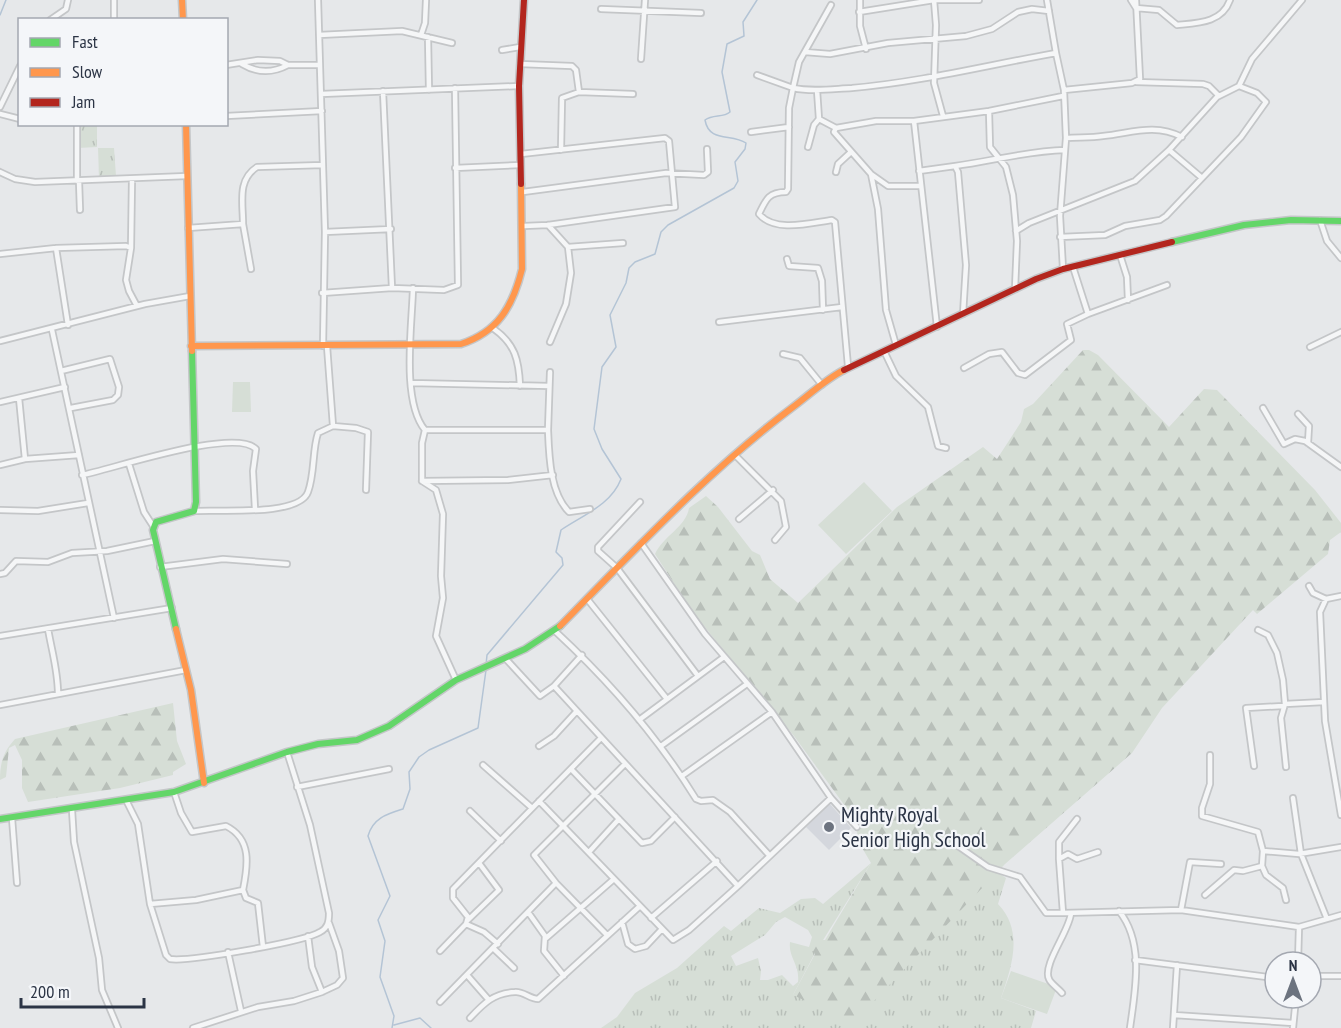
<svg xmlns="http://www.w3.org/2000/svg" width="1341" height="1028" font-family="'PT Sans Narrow',sans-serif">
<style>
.built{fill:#d4d7dd}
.grass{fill:url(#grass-tufts);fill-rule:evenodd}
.forest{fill:url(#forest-firs)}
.pitch{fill:#d6ded6}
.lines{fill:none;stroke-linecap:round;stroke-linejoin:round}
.stream{stroke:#b4c4d5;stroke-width:1.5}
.street-casing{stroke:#c4c6c8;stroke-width:8}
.fast-casing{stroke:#c4c6c8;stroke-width:9}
.slow-casing{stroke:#c4c6c8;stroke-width:9}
.jam-casing{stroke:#c4c6c8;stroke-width:9}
.street{stroke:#f5f6f7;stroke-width:4.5}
.fast{stroke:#63d668;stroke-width:6}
.slow{stroke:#ff974d;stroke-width:6}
.jam{stroke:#b3261e;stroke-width:6}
.poi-dot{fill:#6c737f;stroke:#f4f6f9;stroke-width:2}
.labels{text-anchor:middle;stroke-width:4.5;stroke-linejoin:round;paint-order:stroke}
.poi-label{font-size:22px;fill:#2b3445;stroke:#f4f6f9;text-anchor:start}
</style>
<defs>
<pattern id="grass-tufts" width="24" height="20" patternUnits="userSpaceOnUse" patternTransform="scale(1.5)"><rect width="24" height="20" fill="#d6ded6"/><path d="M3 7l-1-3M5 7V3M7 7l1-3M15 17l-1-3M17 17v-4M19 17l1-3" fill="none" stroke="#b8bfb9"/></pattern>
<pattern id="forest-firs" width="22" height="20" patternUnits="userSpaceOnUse" patternTransform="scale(1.5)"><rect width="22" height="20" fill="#d6ded6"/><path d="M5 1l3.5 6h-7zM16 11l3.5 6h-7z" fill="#b8bfb9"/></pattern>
</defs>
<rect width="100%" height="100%" fill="#e6e8ea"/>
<path class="built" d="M830,804L851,828L829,850L806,827Z"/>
<path class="grass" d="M78,125H97V147L78,148Z
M98,148H114L116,176L99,177Z
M871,863L815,953L793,995L997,872L1006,878L998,904C1024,931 1012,966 1001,998L1036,1011L1031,1028H601L617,1017L635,993L677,968L724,926L731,931L759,908L780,913L801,899L815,898L823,904ZM785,917L808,930L812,937L809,947L790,942C788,958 800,964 798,982L793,986L782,975L768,980H760L761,971L758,958L736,966L731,956L765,935L776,922Z"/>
<path class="forest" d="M1083,350H1089L1098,355L1169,427L1204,389L1217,390L1315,490L1341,523V532L1330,540L1328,554L1257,614L1253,610L1162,708L1132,753L1005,864L853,1023L793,995L815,954L810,945L812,940H825L871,863L858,841L856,821L794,736L694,614L655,554C663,536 686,527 689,508L706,496L718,507L752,551L760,555L770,579L798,603L897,507L983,447L997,459L1021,422L1024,409L1033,404Z
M173,703L177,741L186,764L173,772V775L120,788L28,802L22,788V760L15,745L9,748L6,777L0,780C0,763 3,752 15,739Z"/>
<path class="pitch" d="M233,382H250L251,412H232Z
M864,482L892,511L846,554L818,525Z
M1011,971L1057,987L1047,1014L1001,998Z"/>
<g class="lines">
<path class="stream" d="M0,15L6,0
M486,665L487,655L563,565L562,558L556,552L561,530C583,515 611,505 621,479L602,449L594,429L602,367L616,347L610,315L626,283L629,268L635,262L655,254L661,232L668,225L734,188L738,181L735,162L745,149L746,143C732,133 709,143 705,120C713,114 723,118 730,112L722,72L727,44L744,36L743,22L757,0
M394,1025L420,1018L431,1028
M392,1028L394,1016L380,977L385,941L378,920L390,896L368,836C373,818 387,814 403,809L410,789L409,772L419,757L429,750L478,728L486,670"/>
<defs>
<path id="street" d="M318,0L325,232L323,346
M860,0V26L866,49
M1131,0L1136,8L1159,10L1177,25C1198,23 1222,23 1230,0
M831,5L799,62L793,88C812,92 832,89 852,88C921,82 988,65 1056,53L1047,0
M601,9L701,13
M859,12L934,0
M50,20L66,9L68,0
M114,20V0
M319,35L402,31L452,43
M421,35L425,23L426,0
M428,37L429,90
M502,50L520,47
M805,52L830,54L888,43L966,36L992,29L1018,12L1032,9L1049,11
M1056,53L1064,90
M641,59L645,0
M242,64C257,73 273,73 288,65
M520,64L572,66L576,70L579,92L633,94
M226,65L258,60L280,61L288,65H320
M757,75L793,88L789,108L788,189L786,192C769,192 766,199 759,214C775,233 810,223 832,220L835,222L848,366
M1136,82L1203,84L1209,86L1219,96
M817,90L819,119L836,128
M383,91L392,288
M321,94L519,86
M0,107L20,66
M989,111L990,147L1006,167L1013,195L1017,241L1015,289
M0,114L20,119
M226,116L322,111
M943,116L934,83L936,25L934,0H979
M914,121L989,111L1063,96
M77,124V181
M751,132L789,127
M1066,138C1078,137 1091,138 1103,136C1132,133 1154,123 1182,137
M808,147L814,125L819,119
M561,150L562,98L579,92
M1169,150L1202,178
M521,154L665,138L669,141L675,207L548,225L524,226
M955,166C992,161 1027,151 1065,150
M455,168L521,165
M919,171L955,166L958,172L966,265L963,314
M0,172L15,179L35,182L187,176
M836,172L838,164L851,152
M871,174L888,186H920
M79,181L80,210
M523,192L666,173L704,175L708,172L707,149
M1320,220L1327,241L1341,258
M243,224C243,202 237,180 257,167L323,165
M548,225L568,247L623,243
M188,228L243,224L251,269
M1016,231L1029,223L1135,181L1169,150L1217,97L1239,86
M325,232L391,229
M1060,237L1105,235L1125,226L1160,220L1166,216L1241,137L1266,102L1257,93L1239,86L1252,59L1302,0
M56,248L68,325
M131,248L132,179
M0,254L56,248L126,246L131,248L126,280L129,291L137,306
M1120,255L1127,277L1128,300
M787,259L789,266L818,268L822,281L823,310
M1063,269L1060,216L1066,138L1064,90L1132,83L1140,79L1136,0
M413,288C412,326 401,401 425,430
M322,293L392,288L444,290L458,285L455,88
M1088,314L1167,285
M719,322L842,307
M494,329C515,344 519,360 520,386
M52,330L114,618
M0,341L145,304L190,296
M550,342L566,304L571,273L568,247
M896,345L886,310L878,209L871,174L834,132L836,128L876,121H914L937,327
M327,346L333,426L356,428L368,432L366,490
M1310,347L1341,332
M884,351L896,376L928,407L938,446L946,448
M783,354L800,358L822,385
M964,368L989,354L1002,352L1018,373L1025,375L1071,340L1067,324L1088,314L1073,267
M61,371L110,359L119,387L118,395L113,400L71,408
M411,383L549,386
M19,398L25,459
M0,402L65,387
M1263,408L1284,444L1295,439L1305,441L1341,467
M1298,414L1309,426L1308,443
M425,430H548C549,456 550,493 569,512L590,509
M548,430L550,372
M735,455L781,501L786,527L775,540
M129,464L144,512L153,526
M0,465L25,459L79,455
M82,475C113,469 235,427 256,449L253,471L255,509
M422,481L436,490L443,514L441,576L443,598L436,636L456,680
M422,481L508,480L553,475
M422,481V443L425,430
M640,502L598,547V551L617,568L698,676
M0,510L38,511L88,503
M194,511C218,509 299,517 308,492C315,473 312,451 318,433L333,426
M739,519L773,490
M641,543L705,634L772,712L831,798L857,827
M160,567L223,559L287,564
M0,574L5,573L16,561L48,562L72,553L107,551L155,541
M1309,586L1313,593L1326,599
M1341,596L1326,599L1320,612L1325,721L1341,815
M588,600L667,699
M48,629C52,652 58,671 58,694
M1258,630L1268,635L1277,653L1283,680L1285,704L1281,718L1286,767
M555,631C609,681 657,736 696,799L701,801L713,800L730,812L769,855
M0,636L172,608
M505,658L540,696L554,686L582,655
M554,686L738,886
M1285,704L1324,702
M0,705L186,670
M639,720L724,657
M539,746L554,736L576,712
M661,746L747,684
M1210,755V784L1202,808V816L1258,832L1263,851L1299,854L1341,847
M483,765L532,808
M1254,766L1246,708L1283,706
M571,769L642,843L651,841L675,817
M682,776L772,712
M297,787L389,769
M174,792L181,813L192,832L226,826C252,839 248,865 243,890L246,898L258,903L263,947
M1293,798L1301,854L1327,919
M126,800L138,824L150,904L166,955L170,959C188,962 303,942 320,932C328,928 329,921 329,913L310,825L287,752
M539,801L673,940L689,930L738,886L831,798
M72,810L74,842L99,958L102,990L118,1028
M470,811L501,841
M12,818L17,883
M958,846L988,867L1020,877L1046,913H1063
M589,852L619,819
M1098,852L1077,859L1068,854L1059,859L1063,913L1181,910L1299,927L1341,915
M1059,859V842L1077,819
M1262,866L1266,875L1283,888L1286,900
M1205,895L1234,870L1243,871L1262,866L1263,851
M150,904L196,900L243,890
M1181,910L1190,862L1221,864
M1119,911C1145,943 1135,991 1130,1028
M528,912L545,936L544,951L564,976
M651,918L717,861
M468,920L499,890L479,863
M622,922L628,944L635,949L646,946L662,929
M466,924L484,932L498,944
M607,935L556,883L534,855L625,764
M545,939L614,879
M493,948L514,968
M440,951L466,924L468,917L453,898V889L600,739
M228,952L241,1011
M1135,960L1275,978
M1298,962L1299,927
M467,975L488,999
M1311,976H1341
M322,992L337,985L343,978L339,951L329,923
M1062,993C1058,988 1051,984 1049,979C1042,965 1070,930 1071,913
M440,1002L556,883
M1174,1015L1293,1023
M470,1018C484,1003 494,993 515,992C523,991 530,999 538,999L640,906
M193,1028L258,1007L294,1001L322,992L312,967L308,936
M1173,1028L1177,965
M1293,1028L1296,998"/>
<path id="fast" d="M1172,242L1244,225L1291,220L1341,221
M176,629L153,530L156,522L194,511L196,502L192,351
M0,819L174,792L287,752L318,744L357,740L389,726L456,680L525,649L560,626"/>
<path id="slow" d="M182,0L183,20
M186,124L192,351
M191,346L461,344C498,332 513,306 522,269L521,184
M560,626C634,551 708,471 793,407C809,395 826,379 844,370
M176,629L191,690L204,783"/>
<path id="jam" d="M521,184L519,86L524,0
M844,370L1036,279L1063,269L1172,242"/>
</defs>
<use href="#street" class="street-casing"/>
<use href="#fast" class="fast-casing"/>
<use href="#slow" class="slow-casing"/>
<use href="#jam" class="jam-casing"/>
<use href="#street" class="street"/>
<use href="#fast" class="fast"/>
<use href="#slow" class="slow"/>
<use href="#jam" class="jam"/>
</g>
<circle class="poi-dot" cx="829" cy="827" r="6"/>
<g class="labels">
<g class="poi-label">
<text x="841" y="822">Mighty Royal<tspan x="841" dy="25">Senior High School</tspan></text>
</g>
</g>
<rect x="18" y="18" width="210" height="108" fill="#f4f6f9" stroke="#a4a8b1" stroke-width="1.5"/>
<rect x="30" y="38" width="30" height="9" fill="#63d668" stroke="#a4a8b1" stroke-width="1.5"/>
<text x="72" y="48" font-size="18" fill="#2b3445">Fast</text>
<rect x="30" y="68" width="30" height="9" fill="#ff974d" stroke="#a4a8b1" stroke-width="1.5"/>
<text x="72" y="78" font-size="18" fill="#2b3445">Slow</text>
<rect x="30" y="98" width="30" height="9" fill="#b3261e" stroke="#a4a8b1" stroke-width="1.5"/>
<text x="72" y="108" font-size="18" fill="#2b3445">Jam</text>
<g transform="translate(1293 980)"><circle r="28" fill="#f4f6f9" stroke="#a4a8b1" stroke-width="1.5"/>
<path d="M0-4.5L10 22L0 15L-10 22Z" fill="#6c737f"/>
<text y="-9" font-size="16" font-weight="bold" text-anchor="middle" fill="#2b3445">N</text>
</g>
<path d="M21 998v9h123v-9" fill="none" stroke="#2b3445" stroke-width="3"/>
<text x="30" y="998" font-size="18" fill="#2b3445" stroke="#f4f6f9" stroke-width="4.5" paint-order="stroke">200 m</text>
</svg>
